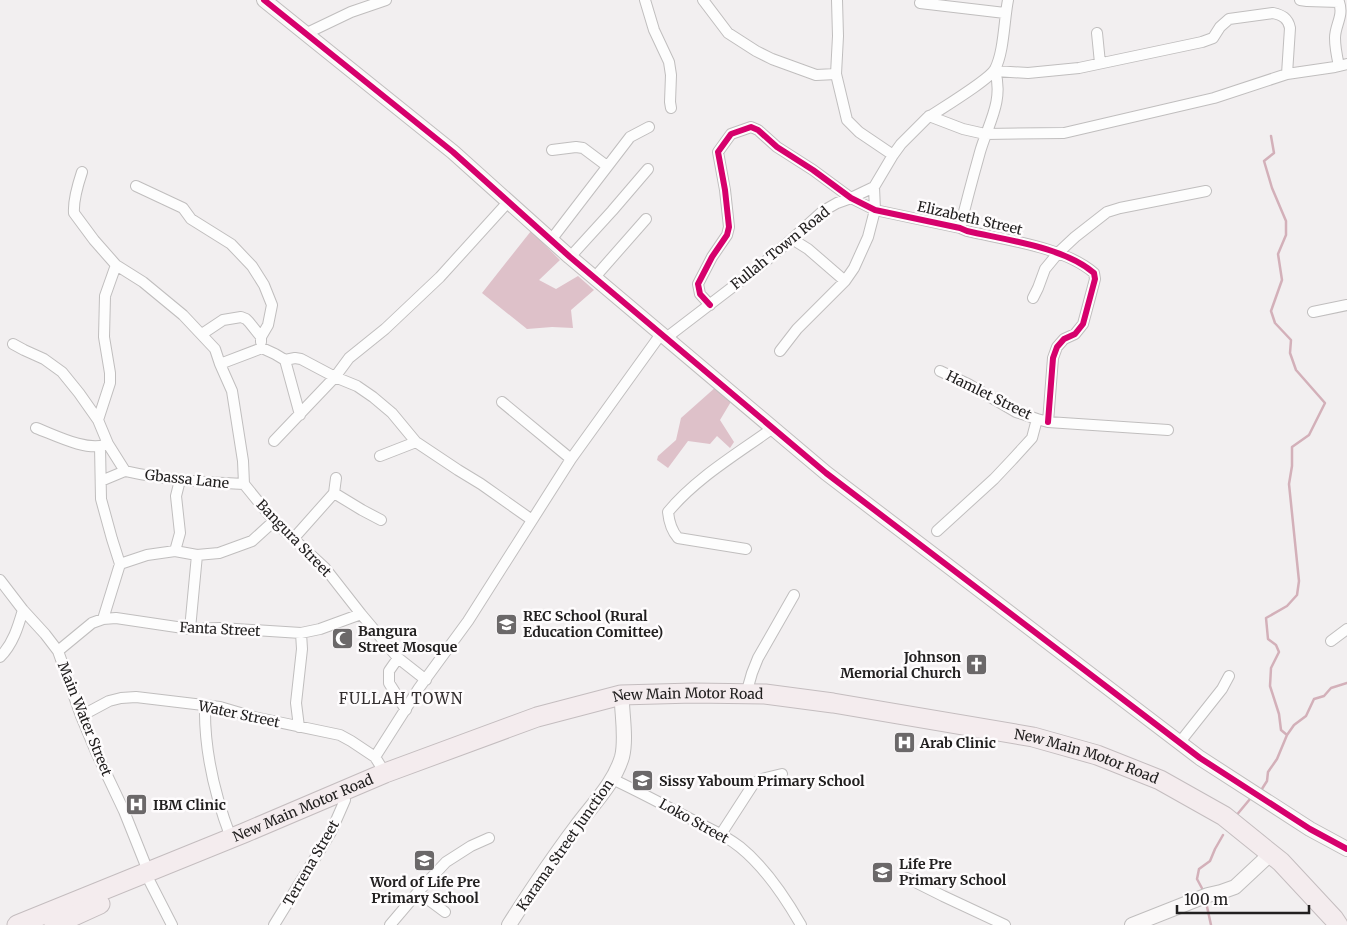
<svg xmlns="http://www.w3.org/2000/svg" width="1347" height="925" font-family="Merriweather,serif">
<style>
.forest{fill:#dec1c9}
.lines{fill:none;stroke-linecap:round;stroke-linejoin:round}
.stream{stroke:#d3b0b9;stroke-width:2.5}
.street-casing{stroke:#c0bebe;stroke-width:12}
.secondary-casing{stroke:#c0bebe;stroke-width:16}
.highway-casing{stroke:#c4bdbf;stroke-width:21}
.street{stroke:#fdfdfd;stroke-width:10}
.secondary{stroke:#faf8f8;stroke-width:14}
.highway{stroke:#f4ecee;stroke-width:19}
.cycleway-casing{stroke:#fefcfd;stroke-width:9}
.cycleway{stroke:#d6006c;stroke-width:6}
.labels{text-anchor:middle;stroke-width:5;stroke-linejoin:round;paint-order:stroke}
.street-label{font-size:14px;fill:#222020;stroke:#fefcfd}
.poi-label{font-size:14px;font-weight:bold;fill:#222020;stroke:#fefcfd;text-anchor:start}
.neighbourhood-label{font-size:15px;letter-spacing:1px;fill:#332e2f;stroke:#fefcfd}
</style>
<rect width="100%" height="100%" fill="#f2eff0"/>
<path class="forest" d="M531,231L560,260L539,280L556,289L578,276L594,290L571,310L573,328L552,327L527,329L482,293Z
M717,386L732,400L720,420L734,442L730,448L717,436L710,444L688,441L668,468L657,460L658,456L676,440L681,418Z"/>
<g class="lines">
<path class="stream" d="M1271,136L1274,153L1264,161L1272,188L1286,221V235L1278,254L1282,280L1271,311L1275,323L1291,340L1290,353L1296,370L1325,403L1309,435L1292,447V466L1289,484L1299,581L1297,595L1287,606L1266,618L1268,639L1276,645L1279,652L1271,668L1270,686L1279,714L1281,730L1287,735
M1260,792L1267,781L1268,772L1277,759L1287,735L1294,725L1306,716L1314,699L1324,696L1331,688L1347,683
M1235,817L1250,799
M1204,892L1197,879L1199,869L1210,861L1215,849L1223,835
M1206,902L1211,925"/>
<defs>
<path id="street" d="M645,0L654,30L669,62L671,75L670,102L671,108
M703,0L728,33L756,51L772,59L816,75L836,74
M837,0L838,36L836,74L847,120L859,132L893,155
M1300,0L1307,1L1339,2C1344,16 1335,25 1335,38C1335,47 1337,57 1339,66
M920,3L1005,13
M1097,33L1100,63
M305,34L351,12L386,0
M929,116L963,129L985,134L1064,133L1214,98L1287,74L1335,67L1347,64
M552,150L576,147L583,148L607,166
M82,172C78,184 73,200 74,213L94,240L116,265L105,296L104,337L110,373V383L98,420
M136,186L183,208L191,219L231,244L252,266L264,285L272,305L268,325L261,337
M960,228C966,203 973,177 980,152C988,124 1004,101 995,71L1028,73L1079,68L1202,42L1213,38L1220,27L1229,19L1273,13C1282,15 1288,18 1290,28L1287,74
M792,239L808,249L845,281
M551,240L630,137L649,127
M570,257L612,211L648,169
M116,265L143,282L183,315L215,349L220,364L232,391L243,461L244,484L274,521L325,568L361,614L398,658L426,680
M595,277L646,219
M1033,298L1038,288L1045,269L1059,252L1075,237L1107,212L1120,208L1206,191
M710,305L700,294L698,284L712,257L727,235L729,227L725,190L718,152L731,134L751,127L758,130L777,147L813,170L851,198L875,210L960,228L967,231C1006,240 1064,247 1094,273L1095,279L1083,324L1075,334L1064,339L1057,347L1053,358L1048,422
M1313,312L1347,305
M202,334L223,320L241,317L246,319L249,322L261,337V342
M666,338L760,266L792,239L823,211L837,203L851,198L874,187L893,155L901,144L929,116L932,115C944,107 990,79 995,69C1004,52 1004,20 1008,0
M13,344L24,350L44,359L62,372L79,393L98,420L108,444L125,471C164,480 204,482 244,484
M780,351L797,329L845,281L854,268L868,237L875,210L874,187
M285,360L300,415
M220,364L262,348L275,354L285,360L295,358L301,359L335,377L357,386L373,397L392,413L416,442L458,470L481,484L532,520
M940,371L968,384L1016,412L1037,419
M502,402L571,459
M36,428C55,435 85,451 105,445
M274,441L335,377L349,358L385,329L440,277L508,202
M100,446L101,499L112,539L120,564L103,619
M380,456L416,442
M336,478L334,493L362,510L381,520
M101,481L125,471
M937,531L994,479L1011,461L1032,438L1037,419L1048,422L1168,430
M294,538L334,493
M746,549L678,538C671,530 669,522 668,512C696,478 737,454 773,428
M175,551L180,533L176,496L180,480
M120,564L147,555L175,551L197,555L219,553L252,541L274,521
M0,580L23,610L45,634L58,651L81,716L96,752L124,811L148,871
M190,629L197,555
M1331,641L1347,629
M58,651L92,623L103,619L116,618L190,629L220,628L301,633L320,629L361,614
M0,657C13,644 18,627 23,610
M398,658L389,671V683L406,710
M746,694L752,673L758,658L794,595
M205,705C204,751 215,796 231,838
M81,716L109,701L121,698L136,697L220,707L254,717L340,735L351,741L375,757L385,773
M299,727L296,703L302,649L301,633
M1180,742L1222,689L1229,676
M375,757L419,688L468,621L571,459L661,334
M612,779C638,791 662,804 687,817C705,827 724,834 740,847C766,868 785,897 801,925
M721,834L754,783L762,779L782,774
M907,878L943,896L1005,925
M150,882L172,925
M418,892L445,912
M274,925L331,832L345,800
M390,925L418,892L446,862L471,846L489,838"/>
<path id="secondary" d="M264,0L453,152L570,257L826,473L1200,758L1310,829L1347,849
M509,925C530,892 552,859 576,827C592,805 614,784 622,757C626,741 623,721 622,704
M1132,925L1208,895L1221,892L1235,887L1265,859"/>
<g id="highway">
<path id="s1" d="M17,925L244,833L385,773L537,717L621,695L693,693L765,694L833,703L1033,737L1097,755L1160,780L1224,816L1281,862L1334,919L1338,925"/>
<path d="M54,925L100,904"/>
</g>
</defs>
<use href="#street" class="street-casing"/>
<use href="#secondary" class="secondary-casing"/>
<use href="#highway" class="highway-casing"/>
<use href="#street" class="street"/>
<use href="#secondary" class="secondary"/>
<use href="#highway" class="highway"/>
<defs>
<path id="cycleway" d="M264,0L453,152L570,257L826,473L1200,758L1310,829L1347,849
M710,305L700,294L698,284L712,257L727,235L729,227L725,190L718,152L731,134L751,127L758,130L777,147L813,170L851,198L875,210L960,228L967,231C1006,240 1064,247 1094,273L1095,279L1083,324L1075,334L1064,339L1057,347L1053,358L1048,422"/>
</defs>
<use href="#cycleway" class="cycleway-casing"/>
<use href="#cycleway" class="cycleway"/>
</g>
<defs>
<symbol id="school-square" viewBox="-11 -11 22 22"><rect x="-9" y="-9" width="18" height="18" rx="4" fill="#6b6869" stroke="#fefcfd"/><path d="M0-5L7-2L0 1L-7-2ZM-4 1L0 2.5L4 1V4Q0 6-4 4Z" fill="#fff"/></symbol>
<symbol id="mosque-square" viewBox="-11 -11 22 22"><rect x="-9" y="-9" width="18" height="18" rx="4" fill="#6b6869" stroke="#fefcfd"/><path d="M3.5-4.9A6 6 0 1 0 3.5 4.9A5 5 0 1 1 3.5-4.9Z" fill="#fff"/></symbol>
<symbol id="church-square" viewBox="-11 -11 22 22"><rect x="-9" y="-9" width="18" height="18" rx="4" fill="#6b6869" stroke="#fefcfd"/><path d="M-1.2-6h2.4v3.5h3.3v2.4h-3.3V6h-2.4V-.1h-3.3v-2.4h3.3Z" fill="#fff"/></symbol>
<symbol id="hospital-square" viewBox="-11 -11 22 22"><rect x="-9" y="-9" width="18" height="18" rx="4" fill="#6b6869" stroke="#fefcfd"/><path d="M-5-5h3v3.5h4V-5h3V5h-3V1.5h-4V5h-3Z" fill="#fff"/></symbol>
</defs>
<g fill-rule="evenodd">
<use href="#school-square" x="494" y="612" width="25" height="25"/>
<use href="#mosque-square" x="330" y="626" width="25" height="25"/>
<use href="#church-square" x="964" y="652" width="25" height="25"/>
<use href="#hospital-square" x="892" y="730" width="25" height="25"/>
<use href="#school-square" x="630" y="768" width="25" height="25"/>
<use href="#hospital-square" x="124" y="792" width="25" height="25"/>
<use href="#school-square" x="412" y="848" width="25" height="25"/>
<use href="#school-square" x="870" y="860" width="25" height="25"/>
</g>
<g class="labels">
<g class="street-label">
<text transform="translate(970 218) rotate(13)" y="5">Elizabeth Street</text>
<text transform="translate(780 248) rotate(-39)" y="5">Fullah Town Road</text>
<text transform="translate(989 395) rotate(26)" y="5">Hamlet Street</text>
<text transform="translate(187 479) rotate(6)" y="5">Gbassa Lane</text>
<text transform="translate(294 538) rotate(46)" y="5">Bangura Street</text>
<text transform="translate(220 629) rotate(3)" y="5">Fanta Street</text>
<text dy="5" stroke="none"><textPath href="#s1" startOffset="714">New Main Motor Road</textPath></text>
<text transform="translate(239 714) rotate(12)" y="5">Water Street</text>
<text transform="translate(85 719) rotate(68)" y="5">Main Water Street</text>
<text dy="5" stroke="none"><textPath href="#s1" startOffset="1119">New Main Motor Road</textPath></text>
<text dy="5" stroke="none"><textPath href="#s1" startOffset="309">New Main Motor Road</textPath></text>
<text transform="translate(694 821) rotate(29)" y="5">Loko Street</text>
<text transform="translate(565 845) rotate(-55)" y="5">Karama Street Junction</text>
<text transform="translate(311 863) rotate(-60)" y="5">Terrena Street</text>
</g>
<g class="poi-label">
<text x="523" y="621">REC School (Rural<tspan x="523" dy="16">Education Comittee)</tspan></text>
<text x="358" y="636">Bangura<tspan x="358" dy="16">Street Mosque</tspan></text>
<text x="961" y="662" text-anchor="end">Johnson<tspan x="961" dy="16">Memorial Church</tspan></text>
<text x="920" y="748">Arab Clinic</text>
<text x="659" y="786">Sissy Yaboum Primary School</text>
<text x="153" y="810">IBM Clinic</text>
<text x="899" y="869">Life Pre<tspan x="899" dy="16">Primary School</tspan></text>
<text x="425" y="887" text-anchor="middle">Word of Life Pre<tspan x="425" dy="16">Primary School</tspan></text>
</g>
<g class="neighbourhood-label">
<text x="401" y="704">FULLAH TOWN</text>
</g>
</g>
<path d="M1177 905v8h132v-8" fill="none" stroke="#222020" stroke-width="2.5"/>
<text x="1184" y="905" font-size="15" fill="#222020" stroke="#fefcfd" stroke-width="4" paint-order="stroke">100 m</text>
</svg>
